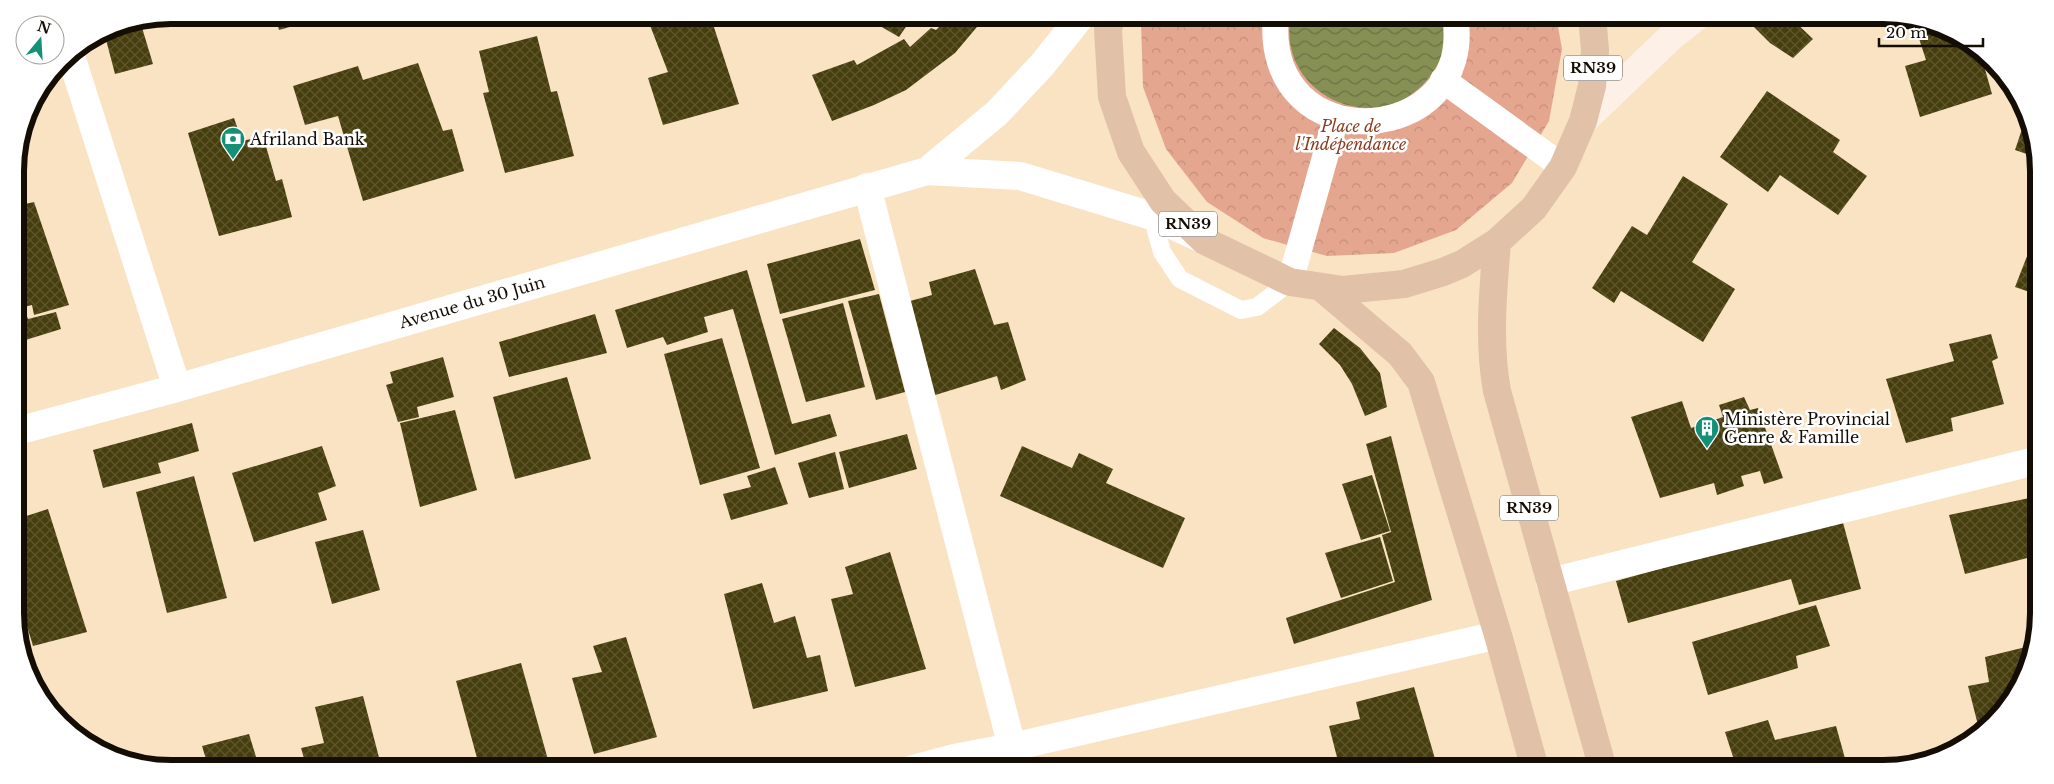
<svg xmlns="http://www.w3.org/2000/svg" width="2054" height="784" font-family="'Libre Baskerville',serif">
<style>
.park{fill:url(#park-crowns)}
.water{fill:url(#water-waves)}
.building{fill:url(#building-cross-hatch)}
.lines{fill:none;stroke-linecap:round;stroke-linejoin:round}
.service{stroke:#fff;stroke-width:18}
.pedestrian{stroke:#fff;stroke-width:26}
.minor{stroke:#fff;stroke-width:28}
.tertiary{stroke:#fff;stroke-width:28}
.secondary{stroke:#fdf0e6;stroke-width:28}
.trunk{stroke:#e1c2a9;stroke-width:28}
.labels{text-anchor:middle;stroke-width:5;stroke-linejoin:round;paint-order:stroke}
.shield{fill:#fff;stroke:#5a564f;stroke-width:1}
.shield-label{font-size:15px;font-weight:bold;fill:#140d03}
.park-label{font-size:16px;font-style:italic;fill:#883d1f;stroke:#fff}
.poi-label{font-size:16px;fill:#140d03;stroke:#fff;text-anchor:start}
.street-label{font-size:16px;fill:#140d03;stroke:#fff}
.rim{fill:none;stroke:#140d03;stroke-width:6}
</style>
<defs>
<pattern id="park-crowns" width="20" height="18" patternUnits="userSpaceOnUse" patternTransform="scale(1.25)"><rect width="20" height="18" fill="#e5a690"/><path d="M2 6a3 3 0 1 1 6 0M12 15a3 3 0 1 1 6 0" fill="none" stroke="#c48e7b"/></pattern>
<pattern id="water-waves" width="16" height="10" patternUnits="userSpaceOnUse" patternTransform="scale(1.25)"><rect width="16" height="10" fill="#868f54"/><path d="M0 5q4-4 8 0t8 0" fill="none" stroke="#6c7343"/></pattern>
<pattern id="building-cross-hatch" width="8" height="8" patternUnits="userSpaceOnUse" patternTransform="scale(1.25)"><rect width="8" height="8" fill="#473e0e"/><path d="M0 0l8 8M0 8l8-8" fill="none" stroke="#5e562f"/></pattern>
</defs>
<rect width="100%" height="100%" fill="#f9e3c2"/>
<path class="park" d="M1143,15H1556L1562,49L1549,121L1512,183L1456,230L1394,253L1327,256L1263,238L1207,202L1166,149L1143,87L1141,22Z"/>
<path class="water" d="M1291,15H1444C1443,27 1444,41 1442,53C1440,62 1433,73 1427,80C1376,141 1275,94 1291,15Z"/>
<path class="building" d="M275,15H329V16L279,30Z
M646,15H710L739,104L663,125L648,78L668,72Z
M861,15H914L899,37Z
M951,15H975L982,21L955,53L906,90L874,105L832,121L812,75L854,60L857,65L904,39L910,47L931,28L936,30Z
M1742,15H1788L1813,39L1793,58L1770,43Z
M1801,15H1834V16L1805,23Z
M1913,20L1933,23L1981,55L1992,94L1920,117L1905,66L1926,60Z
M140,21L153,64L115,74L104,32L112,27Z
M537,36L551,92L557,91L574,156L505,173L483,93L489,92L479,51Z
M418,63L443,131L452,129L464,171L363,201L338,116L305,125L293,86L358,66L363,80Z
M1767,91L1840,140L1833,152L1867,176L1838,215L1780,175L1768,192L1720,157Z
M2027,114L2038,150V158L2015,150Z
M234,118L242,141L263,136L276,181L282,179L292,217L219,236L188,133Z
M1683,176L1728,204L1692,262L1735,289L1703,342L1621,291L1614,303L1592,288L1632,226L1647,235Z
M34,202L69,305L34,315L32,305L16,309V260L25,257L19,238L16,239V206Z
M2038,228V295L2015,287Z
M860,239L875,290L780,314L767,264Z
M975,269L994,325L1008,322L1026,380L1001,390L997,376L932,396L903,303L932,295L929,282Z
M747,270L792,424L830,414L837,436L775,455L733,309L704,317L708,332L667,345L663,337L627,348L615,310Z
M879,294L905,392L876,400L848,301Z
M843,303L865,387L806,402L782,319Z
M25,311L28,319L56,312L61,329L16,343V314Z
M595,314L607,353L509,377L499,342Z
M1334,328L1360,348L1380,373L1387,407L1365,416L1352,384L1340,365L1319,344Z
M1991,334L1998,358L1992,361L2004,404L1951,418L1953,431L1906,443L1886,379L1954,361L1949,344Z
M722,338L760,468L700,485L664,354Z
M443,357L454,397L417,407L419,417L398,422L386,385L393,383L390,372Z
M567,377L591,459L515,479L493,397Z
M1744,397L1750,410L1758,408L1783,478L1764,484L1760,471L1741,476L1744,486L1717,495L1714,483L1660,498L1631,417L1682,401L1691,428L1723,417L1719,405Z
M455,410L477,490L420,507L400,423Z
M192,423L199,451L158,463L161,473L103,488L93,450Z
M907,434L917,469L849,488L839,452Z
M1391,436L1432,600L1294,644L1286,618L1395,582L1382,535L1391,532L1366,444Z
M322,446L336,486L318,493L327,520L254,542L232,473Z
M1022,446L1072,468L1079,453L1113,469L1106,483L1185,518L1163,568L1000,496Z
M835,452L844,489L809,498L798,463Z
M775,467L788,504L731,520L723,494L751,487L747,476Z
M1372,475L1390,531L1361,540L1342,484Z
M194,476L227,598L167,613L136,492Z
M17,479L25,505L17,507Z
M2039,496V555L1965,574L1949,515Z
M48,509L87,632L33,646L24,616L18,618L17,519Z
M1842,519L1861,589L1799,605L1791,579L1628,623L1616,581Z
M363,530L380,590L332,604L315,542Z
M1380,537L1393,581L1341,598L1325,553Z
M890,552L926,669L855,687L831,599L853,594L845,567Z
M762,583L774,623L795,616L807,658L820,655L828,691L753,709L724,594Z
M1816,605L1830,646L1796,656L1798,668L1708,695L1692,642Z
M626,637L657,737L594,754L572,678L602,672L593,646Z
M2034,645L2031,663L2007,708L1988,727L1979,729L1968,686L1989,682L1985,657Z
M521,663L550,767L542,769H480L456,681Z
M1414,687L1438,769H1391L1390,764L1372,769H1340L1329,726L1360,719L1356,702Z
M363,696L382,769H307L301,748L324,743L315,707Z
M1768,720L1775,740L1836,726L1848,769H1737L1725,732Z
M249,734L257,760L269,758L272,769H209L202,746Z"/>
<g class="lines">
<path class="service" d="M1152,216L1162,252L1180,279L1241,310L1257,307L1290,282"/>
<path class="pedestrian" d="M1276,15C1261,163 1478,150 1455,15
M1443,80L1563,167
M1290,282L1336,118"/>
<path class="minor" d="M70,53L177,388
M867,187L1012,747
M1550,582L2039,460
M913,769L954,758L1012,747L1498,635"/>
<path class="tertiary" d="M927,171L997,113L1042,65L1082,15
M17,431L177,388L927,171L1020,176L1152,216L1198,237"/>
<path class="secondary" d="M1583,121L1671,37L1699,15"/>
<path class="trunk" d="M1111,15L1108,30L1112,97L1131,152L1163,201L1205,241L1290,282L1343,290L1404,284L1443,272L1462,264L1497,242L1534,208L1563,167L1583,121L1592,86L1595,50L1592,15
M1497,242C1493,292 1488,342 1497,391L1603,769
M1322,288L1400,354L1421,382L1498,635L1535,769"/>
</g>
<defs>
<symbol id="bank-pin" viewBox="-11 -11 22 30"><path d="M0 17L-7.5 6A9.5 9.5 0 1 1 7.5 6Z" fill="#139076" stroke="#fff"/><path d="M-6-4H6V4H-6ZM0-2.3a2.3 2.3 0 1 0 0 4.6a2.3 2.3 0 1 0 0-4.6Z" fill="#fff"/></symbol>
<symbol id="building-pin" viewBox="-11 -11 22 30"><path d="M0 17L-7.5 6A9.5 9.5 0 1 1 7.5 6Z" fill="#139076" stroke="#fff"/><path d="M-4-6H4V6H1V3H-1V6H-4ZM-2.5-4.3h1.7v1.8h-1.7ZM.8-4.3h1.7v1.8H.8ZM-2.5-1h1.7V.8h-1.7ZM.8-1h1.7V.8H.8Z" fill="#fff"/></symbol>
</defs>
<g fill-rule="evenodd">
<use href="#bank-pin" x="219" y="125" width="28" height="38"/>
<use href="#building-pin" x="1693" y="414" width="28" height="38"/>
</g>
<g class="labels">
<g class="shield">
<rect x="1564" y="55.5" width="58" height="25" rx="4"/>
<rect x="1159" y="211.5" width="58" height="25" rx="4"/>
<rect x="1500" y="495.5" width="58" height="25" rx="4"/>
</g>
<g class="shield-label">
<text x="1593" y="73">RN39</text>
<text x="1188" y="229">RN39</text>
<text x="1529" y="513">RN39</text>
</g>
<g class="park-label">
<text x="1351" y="132">Place de<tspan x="1351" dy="18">l'Indépendance</tspan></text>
</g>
<g class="poi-label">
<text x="250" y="145">Afriland Bank</text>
<text x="1724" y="425">Ministère Provincial<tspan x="1724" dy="18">Genre &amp; Famille</tspan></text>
</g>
<g class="street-label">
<text transform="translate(472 302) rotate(-16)" y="6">Avenue du 30 Juin</text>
</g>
</g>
<path d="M0 0H2054V784H0ZM171 24H1883A147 147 0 0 1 2030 171V613A147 147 0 0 1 1883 760H171A147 147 0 0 1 24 613V171A147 147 0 0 1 171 24Z" fill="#fff" fill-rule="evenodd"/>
<path class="rim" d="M171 24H1883A147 147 0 0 1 2030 171V613A147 147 0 0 1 1883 760H171A147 147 0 0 1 24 613V171A147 147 0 0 1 171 24Z"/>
<g transform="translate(40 40) rotate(18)"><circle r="24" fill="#ffffff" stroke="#a19e9a"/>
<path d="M0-4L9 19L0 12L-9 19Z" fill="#139076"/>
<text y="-8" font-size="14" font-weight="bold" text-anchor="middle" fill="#140d03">N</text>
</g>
<path d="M1879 38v8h104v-8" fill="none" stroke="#140d03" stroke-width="2.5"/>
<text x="1886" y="38" font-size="15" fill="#140d03" stroke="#ffffff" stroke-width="4" paint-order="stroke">20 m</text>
</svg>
